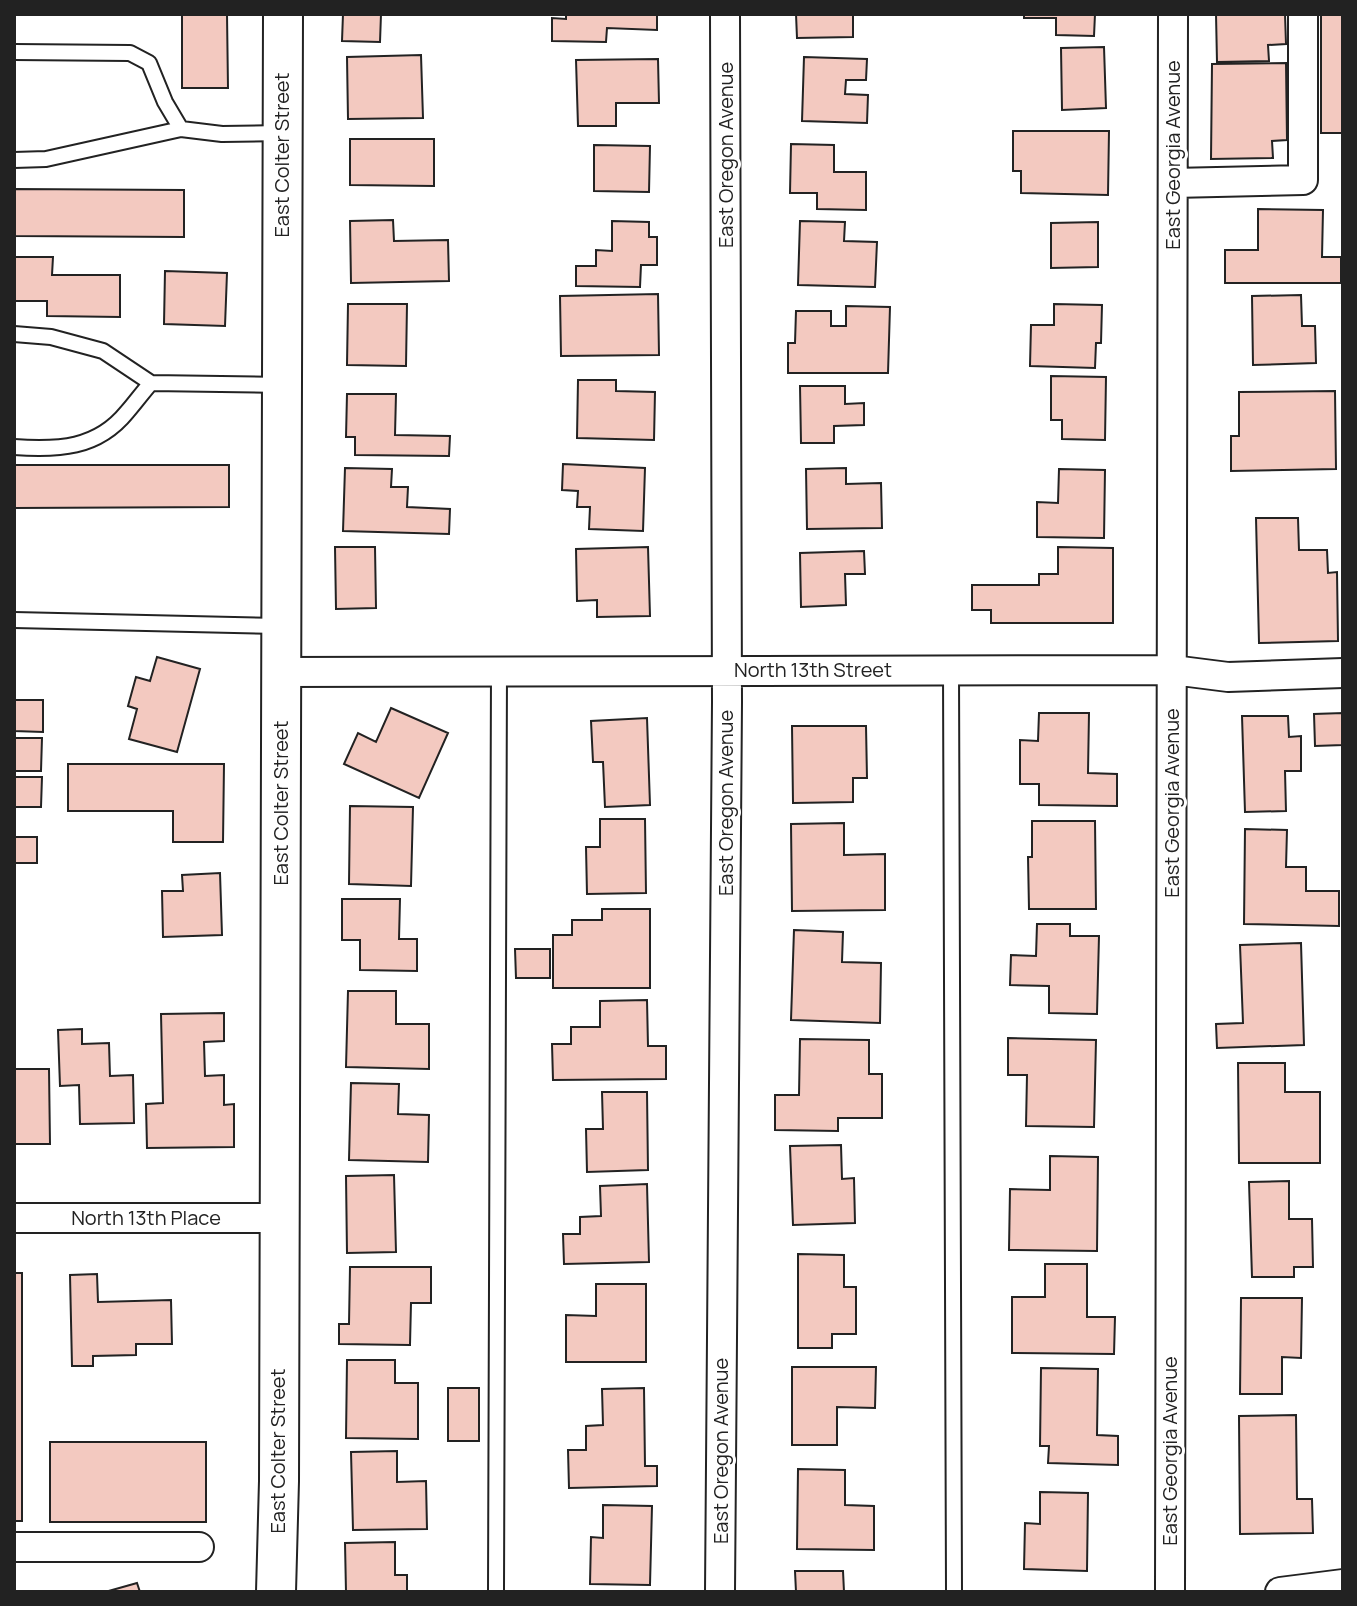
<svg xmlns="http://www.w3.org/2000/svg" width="1357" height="1606" font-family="Manrope,sans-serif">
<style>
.building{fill:#f3c9c0;stroke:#222;stroke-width:2}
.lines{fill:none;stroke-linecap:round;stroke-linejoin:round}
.lane-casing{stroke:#222;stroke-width:18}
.street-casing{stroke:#222;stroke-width:32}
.secondary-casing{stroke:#222;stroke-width:42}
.lane{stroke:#fff;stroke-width:14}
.street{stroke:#fff;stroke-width:28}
.secondary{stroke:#fff;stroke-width:38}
.labels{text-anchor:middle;stroke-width:6;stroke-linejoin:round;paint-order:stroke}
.street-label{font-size:20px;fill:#222;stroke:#fff}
</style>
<rect width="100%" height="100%" fill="#fff"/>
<path class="building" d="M14,14H227L228,88H182V15Z
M343,14H381L380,42L342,41Z
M566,14H657V30L607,28L606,42L552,41V18L566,19Z
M796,14H853V37L797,38Z
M1024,14H1095L1094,36L1056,35V18H1024Z
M1216,14H1285L1286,44L1268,45L1269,61L1217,62Z
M1321,14H1343V143V133H1321Z
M1104,47L1106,108L1062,110L1061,48Z
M421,55L423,118L348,119L347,57Z
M804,57L867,59L866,80H846L845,94L868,95L867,123L802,121Z
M658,59L659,103H616V126H578L576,60Z
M1286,63L1287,140L1272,141L1273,158L1211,159L1212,64Z
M1013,131H1109L1108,195L1021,193V171H1013Z
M350,139H434V186L350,185Z
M791,144L834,145V172H866V210L817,209V193H790Z
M594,145L650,146L649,192L594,191Z
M14,189L184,190V237L14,236Z
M1258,209L1323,210L1322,257H1341V283H1225V250H1258Z
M393,220L394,241L448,240L449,281L351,283L350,221Z
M612,221L649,222V237H657V265H641L640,287L576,286V266H596V250L612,251Z
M800,221L845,222L844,241L877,242L875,287L798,285Z
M1098,222V267L1051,268V223Z
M14,257H53L52,275H120V317L47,316V301H14Z
M165,271L227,273L225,326L164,324Z
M658,294L659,355L561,356L560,296Z
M1301,295L1302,326H1315L1316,363L1253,365L1252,296Z
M348,304H407L406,366L347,365Z
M1054,304L1102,305L1101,343H1096L1095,368L1030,366L1031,325H1054Z
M846,306L890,307L888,373H788V343H795L796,311H831V326H846Z
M1051,376L1106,377L1105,440L1062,439V420H1051Z
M578,380H616V391L655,392L654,440L577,438Z
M800,386H845V404L864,403V425L834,426V443H801Z
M1335,391L1336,469L1231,471V436H1239V392Z
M347,394H396L395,435L450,436L449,456L355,455V437H346Z
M563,464L645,468L643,531L589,529L590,507H577L578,491L562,490Z
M14,465H229V507L14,508Z
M345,468L392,469L391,487H408L407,507L450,509L449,534L343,531Z
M846,468V484L881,483L882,528L807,529L806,469Z
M1059,469L1105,470L1104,538L1037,537V502L1058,503Z
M1256,518H1298L1299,550H1327L1328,573L1337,572L1338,641L1259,643Z
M335,547H375L376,608L336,609Z
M648,547L650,616L597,617V600L577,601L576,549Z
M1058,547L1113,548V623H991V610H972V585H1039V574H1058Z
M864,551L865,574H845L846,605L801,607L800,553Z
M157,657L200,669L177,752L129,739L137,709L128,706L136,677L150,681Z
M14,700H43V732L14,731Z
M391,708L448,733L419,798L344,764L358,733L376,742Z
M1039,713H1089L1088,773L1117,774V806L1039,805V784H1020V740L1038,741Z
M1343,713V745L1315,746L1314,714Z
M1242,716H1288L1289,737L1301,736V771H1285L1286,811L1245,812Z
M647,718L650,805L605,807L603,762H593L591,721Z
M792,726H866L867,778H853V802L793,803Z
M14,738H42L41,771H14Z
M68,764H224L223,842H173V811H68Z
M14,777H42L41,807H14Z
M350,806L413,807L411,886L349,884Z
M600,819H645L646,893L587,894L586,847H600Z
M1032,821H1095L1096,909H1029L1028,857H1032Z
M844,823V855L885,854V910L792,911L791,824Z
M1245,829L1287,830L1286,867H1306V891H1339V926L1244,924Z
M14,837H37V863H14Z
M220,873L222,935L163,937L162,891H183L182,875Z
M342,899H400L399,939H417V971L360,970V940H342Z
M602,909H650V988H553V935H572V920H602Z
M1037,924H1070V936H1099L1097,1014L1049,1013V986L1010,985L1011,955L1036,956Z
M794,930L843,932L842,962L881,963L880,1023L791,1020Z
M1301,943L1304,1045L1217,1048L1216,1024L1243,1023L1240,945Z
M515,949H550V978H516Z
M348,991H396V1024H429V1069L346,1067Z
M647,1000L648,1046H666V1079L553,1080L552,1044H571V1027H600V1001Z
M224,1013V1041L204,1042L205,1076L224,1075V1105L234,1104V1147L147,1148L146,1104L163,1103L161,1014Z
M82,1029V1044L109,1043L110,1076L133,1075L134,1123L80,1124L79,1085L60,1086L58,1030Z
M1008,1038L1096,1040L1094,1127L1026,1126L1027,1075H1008Z
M800,1039L869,1040V1074H882V1118H838V1131L775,1130V1095H799Z
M1238,1063H1285V1092H1320V1163H1239Z
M14,1069H49L50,1144H14Z
M351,1083L399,1084L398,1114L429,1115L428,1162L349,1160Z
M602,1092H647L648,1170L587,1172L586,1129H603Z
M841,1145L842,1179L854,1178L855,1223L793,1225L790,1146Z
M1050,1156L1098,1157L1097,1251L1009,1250L1010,1189L1050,1190Z
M394,1175L396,1252L347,1253L346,1176Z
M1289,1181V1219H1312L1313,1267H1294V1277H1252L1249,1182Z
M647,1184L649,1262L564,1264L563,1234H580V1217L601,1216L600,1186Z
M798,1254L844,1255V1287H856V1334H832V1348H798Z
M1045,1264H1087V1317H1115L1114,1354L1012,1353V1297H1045Z
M350,1267H431V1303H411L410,1345L339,1344V1324H349Z
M14,1273H22V1521H14Z
M97,1274L98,1302L171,1300L172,1344H136V1355L93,1356V1366H72L70,1275Z
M596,1284H646V1362H566V1315L596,1316Z
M1241,1298H1302L1301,1358L1282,1357V1394H1240Z
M347,1360H395V1383H418V1439L346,1438Z
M792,1367H876L875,1408L837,1407V1445H792Z
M1041,1368L1098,1369L1097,1435L1118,1436V1465L1048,1463L1049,1446H1040Z
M448,1388H479V1441H448Z
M644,1388L645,1466H657V1486L569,1488L568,1450H586V1426L603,1425L602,1389Z
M1296,1415L1297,1499H1312L1313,1533L1240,1534L1239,1416Z
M50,1442H206V1522H50Z
M397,1451V1482L426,1481L427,1529L353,1530L351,1452Z
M798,1469L845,1470V1505L874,1506V1550L797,1549Z
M1040,1492L1088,1493L1087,1571L1024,1569L1025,1523L1040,1524Z
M603,1505L652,1506L650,1585L590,1584L591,1537L603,1538Z
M395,1542V1575H407V1592H346L345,1543Z
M795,1571H843L844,1592H796Z
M137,1583L140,1592H105Z"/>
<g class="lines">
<defs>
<path id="lane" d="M14,52L130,53L149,63L165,102L181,129
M14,160L46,159L181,129L222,134L282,133
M14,334L51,337L103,351L151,383L282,385
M14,447C58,450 97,449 127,412C135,403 142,393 151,383
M14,620L281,626
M951,670L954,1592
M496,1592L499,671"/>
<path id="street" d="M1173,183L1303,180V14
M282,672L1173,670L1228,677L1343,673
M14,1218H278
M14,1547H199
M720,1592L727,702L725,14
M1170,1592L1173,14
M1280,1592L1343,1584"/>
<path id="secondary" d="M276,1592L279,1481L283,14"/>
</defs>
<use href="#lane" class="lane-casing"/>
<use href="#street" class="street-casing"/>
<use href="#secondary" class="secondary-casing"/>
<use href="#lane" class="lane"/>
<use href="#street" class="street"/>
<use href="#secondary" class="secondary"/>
</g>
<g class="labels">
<g class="street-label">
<text transform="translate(282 155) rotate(-90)" y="7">East Colter Street</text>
<text transform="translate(726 155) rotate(-90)" y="7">East Oregon Avenue</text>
<text transform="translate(1173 155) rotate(-90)" y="7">East Georgia Avenue</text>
<text x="813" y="677">North 13th Street</text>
<text transform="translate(281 803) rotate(-90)" y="7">East Colter Street</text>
<text transform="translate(726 803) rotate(-90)" y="7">East Oregon Avenue</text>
<text transform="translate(1172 803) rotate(-90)" y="7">East Georgia Avenue</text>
<text x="146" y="1225">North 13th Place</text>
<text transform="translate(278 1451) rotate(-90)" y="7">East Colter Street</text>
<text transform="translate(721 1451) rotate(-90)" y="7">East Oregon Avenue</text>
<text transform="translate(1170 1451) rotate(-90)" y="7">East Georgia Avenue</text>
</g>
</g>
<rect width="1357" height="1606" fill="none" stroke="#222222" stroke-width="32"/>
</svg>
